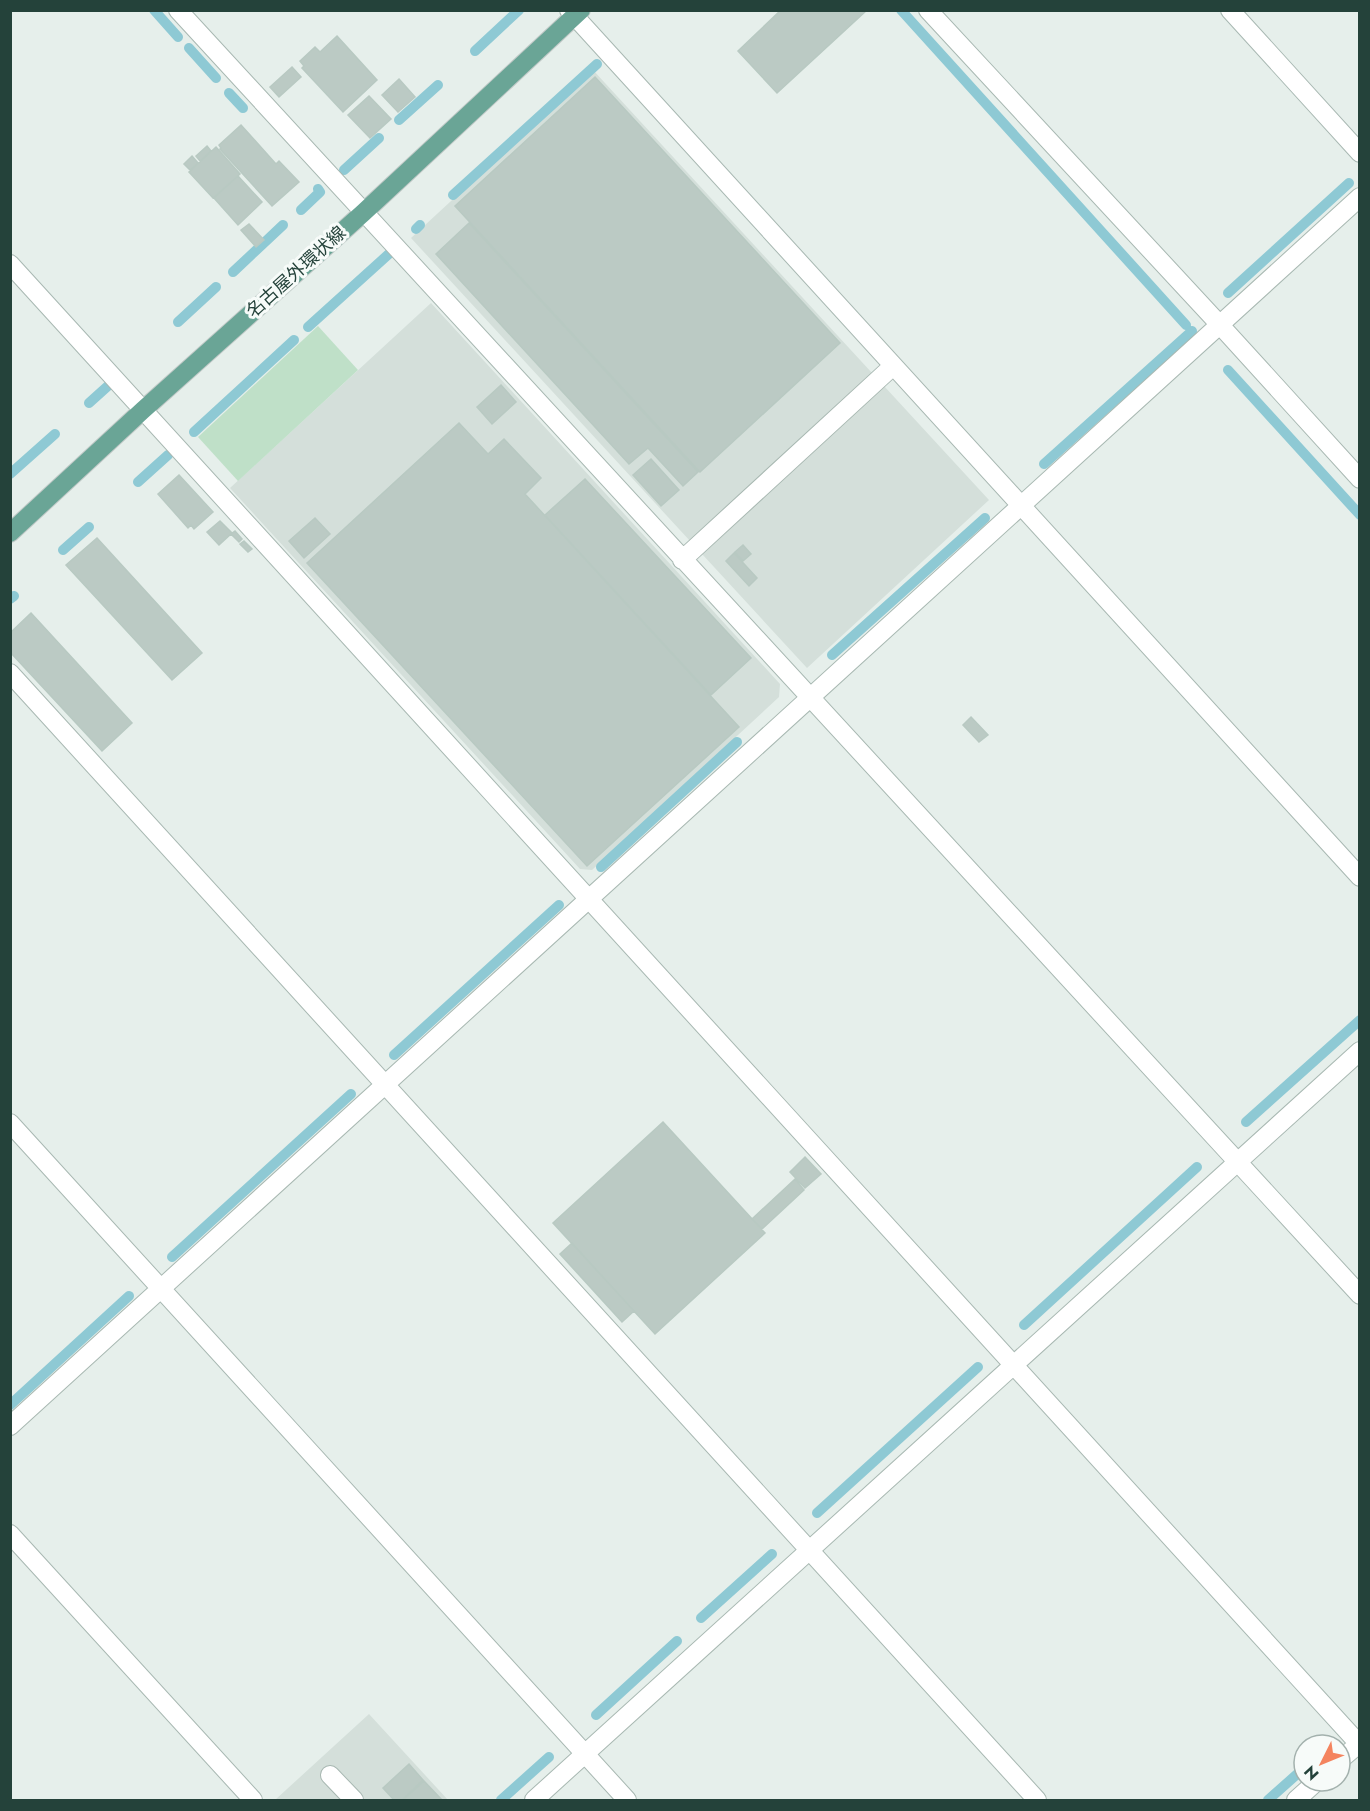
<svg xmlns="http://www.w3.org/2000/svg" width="1370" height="1811" font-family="Jost,'Noto Sans JP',sans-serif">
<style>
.built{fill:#d4dfda}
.green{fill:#bfe0c8}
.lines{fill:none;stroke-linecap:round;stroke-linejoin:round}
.stream{stroke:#8ec9d4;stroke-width:10}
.building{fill:#bbcac4;stroke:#b8c9c2;stroke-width:1.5}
.minor-casing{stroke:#a8b8b2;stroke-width:20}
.major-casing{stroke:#c2cac8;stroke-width:20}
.minor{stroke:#fff;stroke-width:18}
.major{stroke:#6aa596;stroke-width:18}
.labels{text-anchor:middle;stroke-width:6;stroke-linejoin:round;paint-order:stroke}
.street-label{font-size:18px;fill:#24423a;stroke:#f7fbf9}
</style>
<rect width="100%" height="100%" fill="#e6efeb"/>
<path class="built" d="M593,70L989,500L807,668L411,238Z
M431,303L780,684L779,697L592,870L580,869L230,488Z
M369,1714L448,1800H275Z"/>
<path class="green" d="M318,326L358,370L238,481L198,437Z"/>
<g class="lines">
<path class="stream" d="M154,10L178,37
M901,10L1186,325
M189,48L216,78
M475,51L519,10
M229,93L243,108
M399,120L438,85
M344,170L379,138
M453,195L597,64
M301,210L320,192L318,189
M416,229L420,225
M233,272L283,225
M1228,293L1349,183
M178,322L216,287
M308,327L391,252
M1228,370L1360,515
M89,403L109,385
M194,432L294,340
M1044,464L1192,331
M10,474L55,434
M138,482L168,455
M63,550L89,527
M10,599L14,596
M832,655L985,518
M601,867L737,742
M394,1055L559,905
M1246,1122L1360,1020
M172,1257L351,1094
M1024,1325L1197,1167
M10,1405L129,1296
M817,1513L978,1367
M701,1618L772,1554
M596,1715L677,1641
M501,1800L549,1757
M1268,1800L1304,1768"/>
</g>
<path class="building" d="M781,10H867L777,93L738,51Z
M337,36L377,80L343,112L302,68L304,66L300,61L315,47L320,52Z
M292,67L301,77L279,97L270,87Z
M595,77L840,343L700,472L455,206Z
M399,79L415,97L398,112L382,95Z
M369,96L391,119L370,138L348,115Z
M241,125L276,164L279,161L299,182L272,206L220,149L221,148L219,145Z
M207,146L211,151L200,161L196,156Z
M216,147L240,174L213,198L189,172Z
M192,156L198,163L190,170L184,164Z
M238,176L262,202L238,225L214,198Z
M469,223L698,472L683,486L648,448L629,464L436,254Z
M249,224L264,240L256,247L241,230Z
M501,385L516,402L492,424L477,407Z
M459,423L488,454L504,439L541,478L525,494L739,727L587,866L307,563Z
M651,459L679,490L661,506L633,475Z
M179,475L213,512L194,529L191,525L188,528L158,494Z
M585,479L751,658L711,695L545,515Z
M315,518L330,534L304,558L289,541Z
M220,521L232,533L219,545L207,532Z
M235,531L242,539L239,542L231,534Z
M97,538L202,653L172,680L66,565Z
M244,541L252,549L248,552L240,544Z
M743,545L751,554L743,561L735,552Z
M734,553L757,578L749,586L726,561Z
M31,613L132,723L102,751L10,652V633Z
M971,717L988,735L979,742L963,725Z
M663,1122L765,1233L655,1334L553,1223Z
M805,1157L821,1174L805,1188L790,1172Z
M795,1179L804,1190L762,1229L752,1219Z
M572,1243L634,1311L622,1322L560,1254Z
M409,1764L423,1780L402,1800H394L383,1788Z
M424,1781L442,1800H403Z"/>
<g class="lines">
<defs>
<path id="minor" d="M178,10L1360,1295
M569,10L1360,877
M928,10L1220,325L1360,479
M1230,10L1360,153
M10,264L1360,1745
M682,560L893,366
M10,673L1037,1800
M10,1123L627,1800
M10,1426L1360,197
M10,1534L253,1800
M1340,1760L1360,1743
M330,1775L354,1800
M534,1800L1360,1051
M1296,1800L1317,1781"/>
<path id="major" d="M10,533L143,410L363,213L581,10"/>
</defs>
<use href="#minor" class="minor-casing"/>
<use href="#major" class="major-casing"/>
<use href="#minor" class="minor"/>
<use href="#major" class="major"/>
</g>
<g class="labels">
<g class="street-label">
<text transform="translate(296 272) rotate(-42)" y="6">名古屋外環状線</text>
</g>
</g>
<rect width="1370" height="1811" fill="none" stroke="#24423a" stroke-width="24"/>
<g transform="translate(1322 1763) rotate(227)"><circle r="28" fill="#f7fbf9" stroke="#a3b1ad" stroke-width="1.5"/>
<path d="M0-4.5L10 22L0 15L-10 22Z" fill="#f4845f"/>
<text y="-9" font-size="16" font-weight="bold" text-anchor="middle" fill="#24423a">N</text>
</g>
</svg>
